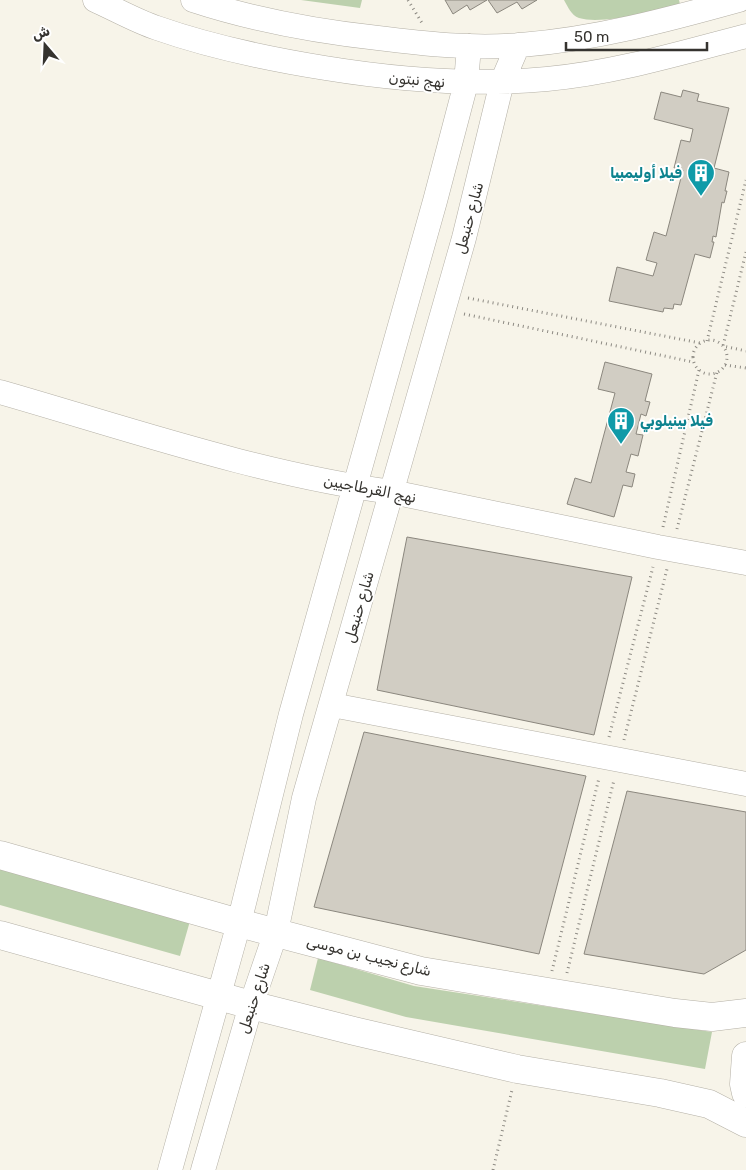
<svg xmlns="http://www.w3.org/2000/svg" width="746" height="1170" font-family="Rubik,'Noto Sans Arabic',sans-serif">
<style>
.green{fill:#bcd0ad}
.building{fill:#d1cdc3;stroke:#8b877e}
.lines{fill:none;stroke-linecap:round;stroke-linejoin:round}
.minor-casing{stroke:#b4b0a6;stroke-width:25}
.major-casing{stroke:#b4b0a6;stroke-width:29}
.path{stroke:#8d8a83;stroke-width:3;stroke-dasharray:1 4;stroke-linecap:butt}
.minor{stroke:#fff;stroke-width:24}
.major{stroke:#fff;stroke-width:28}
.labels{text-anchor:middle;stroke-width:4;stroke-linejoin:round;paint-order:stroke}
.street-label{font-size:15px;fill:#35332f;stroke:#fff}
.culture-label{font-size:15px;font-weight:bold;fill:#0d838f;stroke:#fff;text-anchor:end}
</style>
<rect width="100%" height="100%" fill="#f7f4e9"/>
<path class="green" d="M301,0H362L360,8Z
M564,0H679L680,4C656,11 602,25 579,18C571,15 568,7 564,0Z
M0,867L190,921L180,956L0,905Z
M318,958L414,986L712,1032L705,1069L406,1017L310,990Z"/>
<path class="building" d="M445,0H487L470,10L467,5L453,14Z
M488,0H537L522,9L517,2L497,13Z
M683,90L699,94L697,101L729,108L714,168L729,172L725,191H727L724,203L722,202L716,237L713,236L712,242H714L710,258L695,254L681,305L674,304L673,309L664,308L663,312L609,301L617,267L653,276L657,263L646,260L654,232L666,236L683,170L674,168L681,140L690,142L693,129L654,119L661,92L681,97Z
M605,362L652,374L645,401L650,402L646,416L641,414L636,434L643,435L638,456L631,454L626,472L635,474L632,487L623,485L614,517L567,504L575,478L591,483L615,393L598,389Z
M407,537L632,577L594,735L377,690Z
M364,732L586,776L539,954L314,907Z
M627,791L746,812V950L704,974L584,954Z"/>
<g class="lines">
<defs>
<path id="minor" d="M95,0C115,9 136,21 157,28C211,47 269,59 325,68C399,80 472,86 547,79C614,73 681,53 746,36
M193,0C254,20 314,31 378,38C425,44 473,49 521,45C596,39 667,20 739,0
M0,392C129,429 259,474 392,492L658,547L746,563
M332,705L746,784
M170,1170L239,923L291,714L435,201L466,83L469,46
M203,1170L251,1005L276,932L304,798L464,238L502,82L518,45"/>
<path id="major" d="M0,855L239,923L421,971L675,1013L712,1017L746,1013
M0,935L251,1005L354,1031L517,1069L660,1093L709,1104L746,1123
M746,1056L744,1084L746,1093"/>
</defs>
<use href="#minor" class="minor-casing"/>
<use href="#major" class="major-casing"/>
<path class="path" d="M408,0L422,23
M746,252L723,346L746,351
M468,298L700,343
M464,314L693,362
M693 357a17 17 0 1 1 34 0a17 17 0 1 1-34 0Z
M707,341L746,180
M725,365L746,368
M663,527L699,370
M677,529L717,372
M609,737L653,567
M624,740L667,569
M552,971L599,778
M567,973L614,780
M493,1170L512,1090"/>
<use href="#minor" class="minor"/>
<use href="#major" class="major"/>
</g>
<defs>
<symbol id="building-pin" viewBox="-11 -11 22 30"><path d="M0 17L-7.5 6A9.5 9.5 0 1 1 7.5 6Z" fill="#0f9aa8" stroke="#fff"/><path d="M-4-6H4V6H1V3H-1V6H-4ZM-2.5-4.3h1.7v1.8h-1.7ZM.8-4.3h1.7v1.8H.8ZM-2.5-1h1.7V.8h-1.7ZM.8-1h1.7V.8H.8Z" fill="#fff"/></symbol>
</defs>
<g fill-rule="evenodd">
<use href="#building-pin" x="685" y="157" width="32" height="43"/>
<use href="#building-pin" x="605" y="405" width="32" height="43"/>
</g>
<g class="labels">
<g class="street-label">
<text transform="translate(417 80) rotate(5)" y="5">نهج نبتون</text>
<text transform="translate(469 218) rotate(-75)" y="5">شارع حنبعل</text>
<text transform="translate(370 489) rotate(11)" y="5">نهج القرطاجيين</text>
<text transform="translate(359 607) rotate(-74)" y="5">شارع حنبعل</text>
<text transform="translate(369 956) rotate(14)" y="5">شارع نجيب بن موسى</text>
<text transform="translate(254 998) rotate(-72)" y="5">شارع حنبعل</text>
</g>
<g class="culture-label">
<text x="682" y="178">فيلا أوليمبيا</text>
<text x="640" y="426" text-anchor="start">فيلا بينيلوبي</text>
</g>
</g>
<g transform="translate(45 45) rotate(341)" stroke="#ffffff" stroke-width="4" paint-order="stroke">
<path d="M0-4L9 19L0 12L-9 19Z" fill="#35332f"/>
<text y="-8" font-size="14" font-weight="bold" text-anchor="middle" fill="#35332f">ش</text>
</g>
<path d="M566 42v8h141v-8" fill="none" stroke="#35332f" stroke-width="2.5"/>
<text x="574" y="42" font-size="15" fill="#35332f" stroke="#ffffff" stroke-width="4" paint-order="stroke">50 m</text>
</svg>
